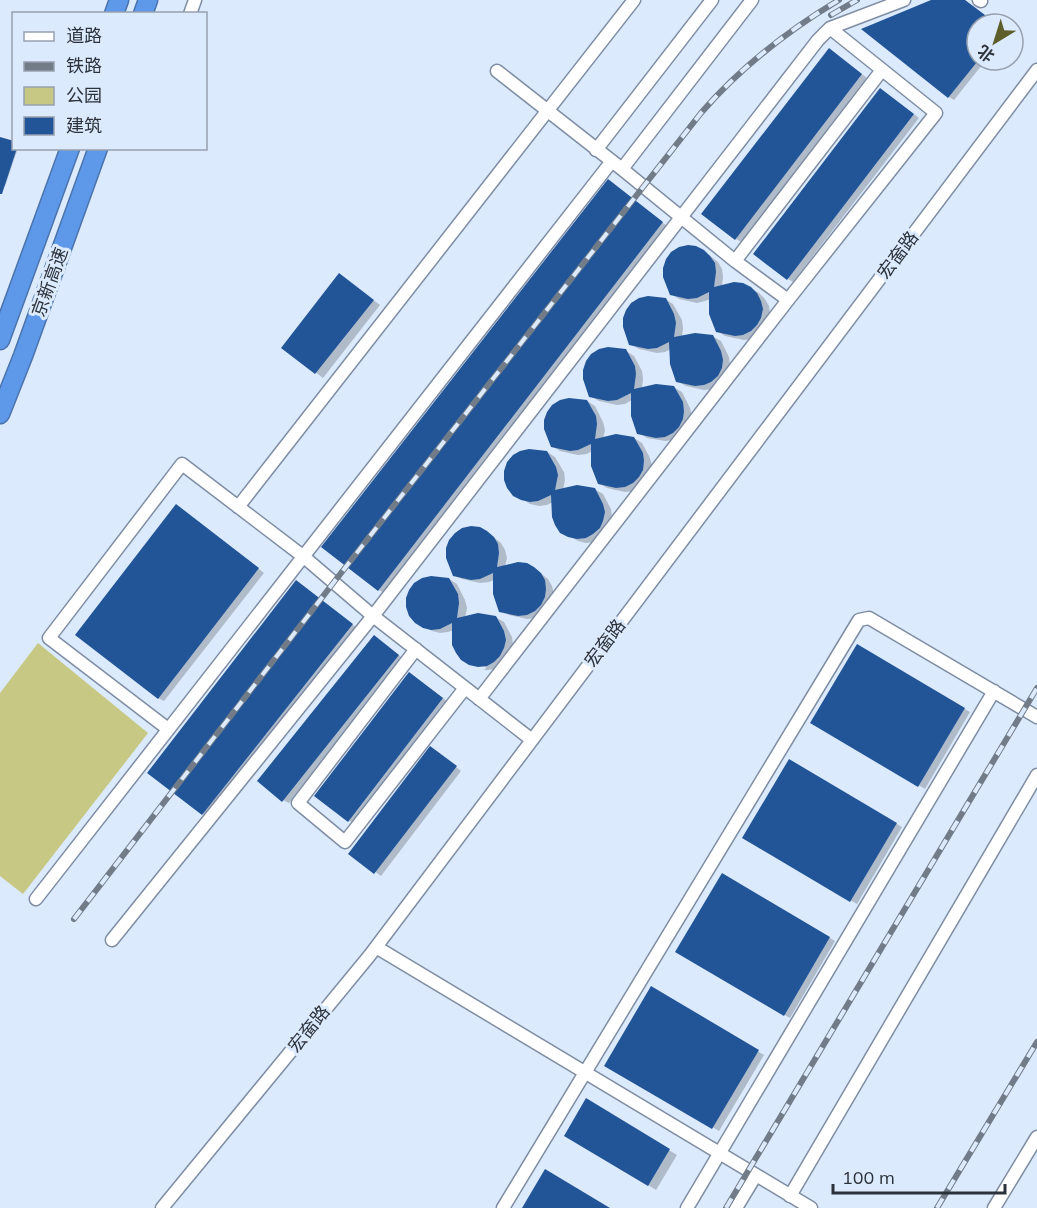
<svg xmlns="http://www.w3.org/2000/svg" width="1037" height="1208" font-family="Mulish,'Noto Sans SC',sans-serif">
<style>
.green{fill:#c7c883}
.shadow{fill:#0003}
.building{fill:#225597}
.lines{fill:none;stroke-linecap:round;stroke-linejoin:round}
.minor-casing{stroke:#7e8da3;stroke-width:15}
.highway-casing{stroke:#4c74ac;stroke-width:21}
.minor{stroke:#fff;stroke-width:12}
.highway{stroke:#5d98e9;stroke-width:18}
.rail-casing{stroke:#727c89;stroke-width:6}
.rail{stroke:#dceafd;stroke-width:4;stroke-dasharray:11;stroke-linecap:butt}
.labels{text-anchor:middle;stroke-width:6;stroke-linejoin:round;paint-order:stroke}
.street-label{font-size:18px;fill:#2c323b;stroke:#dceafd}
</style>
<rect width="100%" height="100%" fill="#dceafd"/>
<path class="green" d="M38,643L148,733L23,894L0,876V693Z"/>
<path class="shadow" d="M935,0H965L996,24H977V60H986L954,100L949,97Z
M834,53L867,78L741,242L736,239Z
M886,93L919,118L793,282L788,279Z
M0,138L14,148H18L5,186L0,184Z
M614,185L667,226L384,593L379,590Z
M704,251L718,262L722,269L723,277L722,286L750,288L759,293L765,299L769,306L770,314L752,339L744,340L725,336L717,331L711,299L705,301L697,303L679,299L671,294Z
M339,275L380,305L323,378L283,347Z
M665,299L673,304L682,320L683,328L682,337L712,336L721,341L729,357L730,365L729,373L712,389L704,390L686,386L677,381L671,349L665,352L657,353L639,349L630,344Z
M626,351L634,356L642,371L643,379L642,388L673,387L682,392L690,408L692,416L673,440L665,441L647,438L639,433L632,400L625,404L617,405L599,401L590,396Z
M587,401L595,406L603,422L605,430L603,439L634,438L642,443L650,458L652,466L650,474L634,491L625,492L607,488L599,483L592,451L587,454L578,455L560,451L552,446Z
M547,452L555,457L564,472L565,480L563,490L594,489L603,494L611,509L612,517L594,542L586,543L578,541L561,531L553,502L547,505L539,506L530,504L514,494Z
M182,509L264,573L164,701L158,698Z
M487,532L501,543L505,550L507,558L505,566L534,568L548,579L552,586L554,594L535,618L527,619L509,615L500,611L494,580L489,582L480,583L462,579L454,575Z
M449,579L457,584L465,600L467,608L465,618L495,617L504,622L512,637L513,645L512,653L495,669L487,670L478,669L485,670L486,667L470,664L454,630L448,632L440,633L432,631L416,622Z
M302,585L357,628L208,817L203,814Z
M374,637L404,659L289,803L283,800Z
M858,646L970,712L925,789L812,722Z
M415,677L448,702L354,824L316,796Z
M436,751L461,771L381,876L350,853Z
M789,761L902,827L857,904L744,838Z
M723,875L835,941L790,1018L677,952Z
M652,988L764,1055L719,1131L606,1065Z
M587,1100L677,1155L656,1190L566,1135Z"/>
<path class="building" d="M931,0H965L997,24H977V62L948,98L861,29Z
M829,48L862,74L735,240L701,214Z
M880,88L914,114L787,280L753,254Z
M0,137L14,141V148H17L2,194H0Z
M608,179L663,222L378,591L321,547Z
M688,245L696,246L704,250L710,256L715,263L716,272L714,287L734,282L743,283L751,287L757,293L761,301L763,309L761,318L757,325L751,331L743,335L735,336L716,332L709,314V292L697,298L688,299L670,295L663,277V268L666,259L671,252L679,247Z
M339,273L374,300L315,374L281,348Z
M648,296L666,298L674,314L676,323L674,337L695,333L713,335L721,351L723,360L722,368L718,376L711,382L704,385L695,386L676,382L670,364L669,342L657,348L648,349L629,345L623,327V318L626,310L631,303L639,298Z
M608,347L626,349L635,366L636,374L634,389L656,384L674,386L683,402L684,411L683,419L679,427L673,433L665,437L656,438L637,434L631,416V393L617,400L608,401L589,397L583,379V370L586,361L591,354L599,349Z
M569,398L587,400L596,416L597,424L595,439L616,434L634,437L643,453L644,461L643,470L639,477L633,483L625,487L616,488L598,484L591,466V444L578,450L570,451L551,447L544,429V420L547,412L552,405L560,400Z
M529,449L547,451L556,467L558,475L555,490L577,485L595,488L603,504L605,512L603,521L600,528L593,534L586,538L577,539L568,537L560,533L555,525L552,517L551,495L538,501L530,502L521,500L513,496L507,488L504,480V471L507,462L513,455L520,451Z
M176,504L259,568L158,699L75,635Z
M471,526L480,527L487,531L494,537L498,544L499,553L497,567L518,562L527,563L534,567L541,573L545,580L546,589L545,597L541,605L535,611L527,615L518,616L499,612L493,594V573L480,579L471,580L453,576L446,558V548L449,540L455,533L462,528Z
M431,576L449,578L458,594L459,603L457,618L478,613L496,616L504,631L506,640L504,648L500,656L494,662L487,666L478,667L469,665L461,660L456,653L452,645V623L440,629L431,630L423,628L415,623L409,616L406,607V598L409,590L414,583L422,578Z
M296,580L353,624L202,815L147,773Z
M374,635L399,655L282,802L257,781Z
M857,644L965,708L918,787L810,723Z
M409,672L443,698L348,822L314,796Z
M430,746L457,766L374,874L348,854Z
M789,759L897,823L850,902L742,838Z
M722,873L830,937L784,1016L675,952Z
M651,986L759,1050L712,1129L604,1066Z
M586,1098L670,1149L648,1186L564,1136Z
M545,1169L610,1208H522Z"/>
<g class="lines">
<defs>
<path id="minor" d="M979,0L981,1
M190,14L195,0
M497,71L622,169L735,261L788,300
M596,150L712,0
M622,169L752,0
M735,261L882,70
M238,507L634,0
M416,649L298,803L345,842L465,688
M479,699L788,300L936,113L830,28
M168,729L49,638L182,464L304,557L373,616L532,740
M36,899L612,161
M112,940L373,616L818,40L830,28L904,0
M376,947L811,1208
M790,1196L1037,775
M162,1208L370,955L1037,70
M503,1208L859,620L869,618L1037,717
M687,1208L994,691
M736,1208L756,1175
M994,1208L1037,1137"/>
<path id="highway" d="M114,14L119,0
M143,14L148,0
M0,340L70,148
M0,414L23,356L98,148"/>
</defs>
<use href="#minor" class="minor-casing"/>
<use href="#highway" class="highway-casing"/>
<use href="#minor" class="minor"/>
<use href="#highway" class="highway"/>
<defs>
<path id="rail" d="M831,15L857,0
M74,919L334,582L701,113C741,67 787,31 839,0
M726,1208L1037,688
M937,1208L1037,1042"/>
</defs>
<use href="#rail" class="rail-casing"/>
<use href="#rail" class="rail"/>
</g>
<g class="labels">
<g class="street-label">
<text transform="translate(898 255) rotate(-53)" y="6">宏奤路</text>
<text transform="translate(50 282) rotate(-70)" y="6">京新高速</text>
<text transform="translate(605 643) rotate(-53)" y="6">宏奤路</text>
<text transform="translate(309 1029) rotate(-51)" y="6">宏奤路</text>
</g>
</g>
<rect x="12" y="12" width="195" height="138" fill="#dceafd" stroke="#96a0af" stroke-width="1.5"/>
<rect x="24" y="32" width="30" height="9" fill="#ffffff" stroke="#96a0af" stroke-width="1.5"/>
<text x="66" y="42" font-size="18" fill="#2c323b">道路</text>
<rect x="24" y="62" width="30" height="9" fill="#727c89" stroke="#96a0af" stroke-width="1.5"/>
<text x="66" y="72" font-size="18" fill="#2c323b">铁路</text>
<rect x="24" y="87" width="30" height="18" fill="#c7c883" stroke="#96a0af" stroke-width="1.5"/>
<text x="66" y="102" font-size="18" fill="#2c323b">公园</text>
<rect x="24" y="117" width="30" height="18" fill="#225597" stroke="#96a0af" stroke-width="1.5"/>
<text x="66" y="132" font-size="18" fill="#2c323b">建筑</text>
<g transform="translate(995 42) rotate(218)"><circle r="28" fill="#dceafd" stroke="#96a0af" stroke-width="1.5"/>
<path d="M0-4.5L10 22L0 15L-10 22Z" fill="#5e5e2b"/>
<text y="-9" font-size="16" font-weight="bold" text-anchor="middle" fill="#2c323b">北</text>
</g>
<path d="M833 1184v9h172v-9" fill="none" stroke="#2c323b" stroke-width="3"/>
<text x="842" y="1184" font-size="18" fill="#2c323b" stroke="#dceafd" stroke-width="4.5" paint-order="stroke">100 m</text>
</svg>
